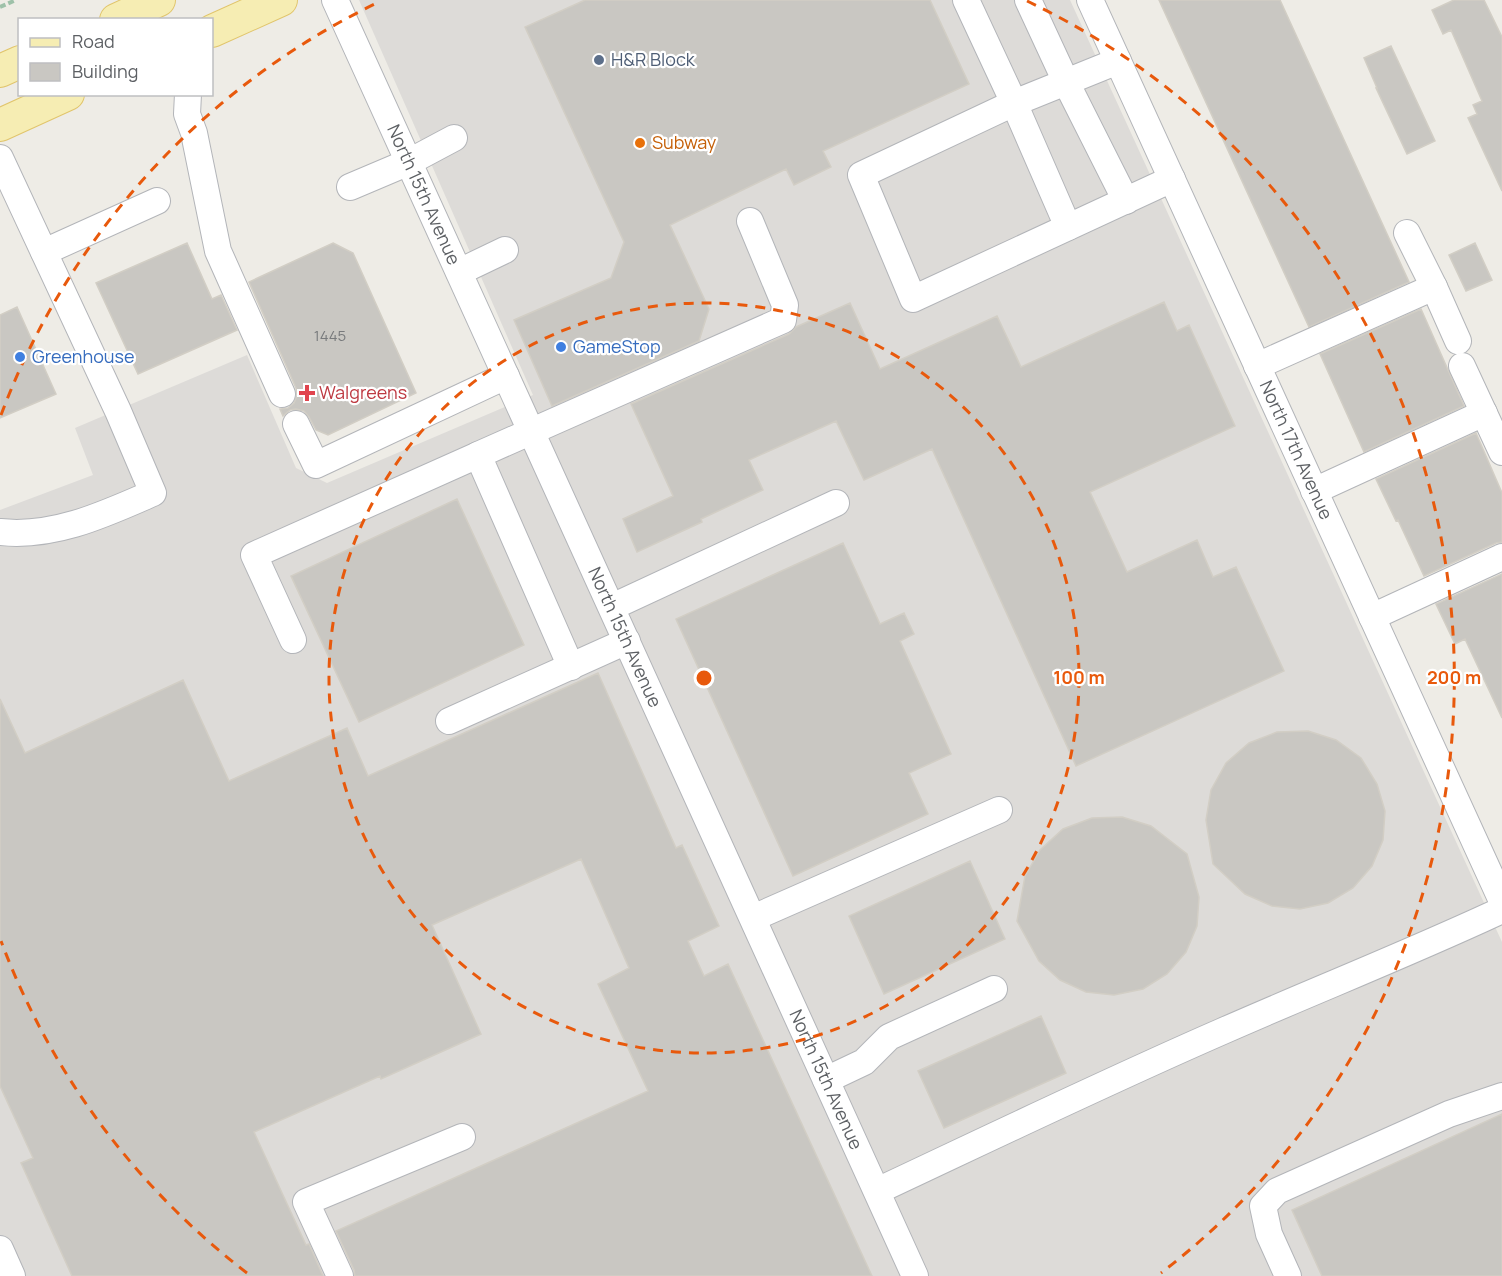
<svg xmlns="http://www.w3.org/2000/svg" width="1502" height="1276" font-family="Manrope,sans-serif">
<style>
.industrial{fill:#dddbd8}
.building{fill:#c9c7c2;stroke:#d2cec5;stroke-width:1.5}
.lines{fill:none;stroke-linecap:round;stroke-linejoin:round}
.minor-casing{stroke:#b3b5b9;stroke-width:28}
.major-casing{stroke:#e1c56c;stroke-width:34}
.path{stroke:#9ec1a9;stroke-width:4;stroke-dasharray:6 3;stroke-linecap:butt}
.minor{stroke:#fff;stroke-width:26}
.major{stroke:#f6edb3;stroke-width:32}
.ring{fill:none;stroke:#e8590c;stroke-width:3;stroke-dasharray:10 8}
.service-dot{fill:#5c6f8a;stroke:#fff;stroke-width:2}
.food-dot{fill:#e8710a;stroke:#fff;stroke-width:2}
.shop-dot{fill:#3f7fe0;stroke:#fff;stroke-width:2}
.health-dot{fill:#e0444e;stroke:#fff;stroke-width:2}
.labels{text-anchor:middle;stroke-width:4.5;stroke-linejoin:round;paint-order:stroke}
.number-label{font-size:15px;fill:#787a7c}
.service-label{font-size:18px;fill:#4e5e75;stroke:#fff;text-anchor:start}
.food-label{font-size:18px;fill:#c56008;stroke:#fff;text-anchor:start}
.street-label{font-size:18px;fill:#5d6064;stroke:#fff}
.shop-label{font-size:18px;fill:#366cbe;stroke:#fff;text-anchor:start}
.health-label{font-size:18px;fill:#be3a42;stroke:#fff;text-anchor:start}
.centre{fill:#e8590c;stroke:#fff;stroke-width:3}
.ring-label{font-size:18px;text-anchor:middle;font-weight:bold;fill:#e8590c;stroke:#fff;stroke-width:4.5;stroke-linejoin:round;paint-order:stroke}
</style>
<rect width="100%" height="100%" fill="#eeece6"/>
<path class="industrial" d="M359,0H1070L1502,942V1276H13L0,1249V510L93,475L75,428L247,355L296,468L327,483L533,395Z"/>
<path class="building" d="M585,0H930L969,84L823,151L831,167L794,185L786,169L670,225L709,309L699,341L552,406L514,320L611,278L624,242L525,27Z
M1159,0H1280L1409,282L1309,327Z
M1454,0H1484L1502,37V191L1468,118L1477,114L1473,105L1482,101L1451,30L1443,34L1432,10Z
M1391,46L1435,141L1407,154L1376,88H1377L1364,58Z
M187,243L212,299L221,295L237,330L138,374L96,283Z
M333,243L353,253L416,393L328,435L316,430L309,417L304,411L296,409L290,410L283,416L280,409L288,408L294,403L297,396L296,388L249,282Z
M1475,243L1492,280L1466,291L1449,255Z
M1164,302L1177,331L1189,325L1235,426L1090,492L1127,572L1197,540L1213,577L1236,567L1284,671L1076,766L932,449L864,480L836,421L749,460L763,490L701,519L702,522L637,552L623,519L673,496L631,404L789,334L796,327L850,303L880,369L997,316L1021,367Z
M17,307L56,394L0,418V315Z
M1421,309L1464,406L1364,452L1320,354Z
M1476,433L1502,493V542L1496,543L1424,576L1398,520L1396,521L1376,479Z
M457,499L524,645L359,722L291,576Z
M843,543L880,624L904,613L914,634L900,641L951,754L909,773L928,814L793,876L676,619Z
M1502,574V718L1465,639L1455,644L1436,604Z
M598,673L676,848L682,845L719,926L688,941L704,976L728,964L872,1276H355L354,1270L336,1231L648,1091L598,984L629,968L581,859L432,925L481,1034L381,1079L380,1076L254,1132L306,1245L309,1244L323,1276H72L21,1163L33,1158L0,1086V699L25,753L183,680L229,781L347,728L368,776Z
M1308,731L1336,740L1361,758L1377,784L1385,811L1383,840L1372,866L1353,888L1328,903L1300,909L1272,906L1245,894L1213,864L1206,820L1211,790L1226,763L1249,743L1277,732Z
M1122,817L1151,826L1187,854L1199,897L1197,926L1186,952L1167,974L1143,989L1114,995L1086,992L1060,980L1039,961L1017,921L1025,876L1040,850L1063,829L1092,818Z
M970,861L1005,939L884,994L849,916Z
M1041,1016L1066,1073L944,1128L918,1071Z
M1502,1114V1276H1322L1292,1210Z"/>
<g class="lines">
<defs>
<g id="minor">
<path id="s1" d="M335,0L915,1276"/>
<path d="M966,0L1014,103L1068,227"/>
<path d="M1028,0L1066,82L1126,201"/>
<path id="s2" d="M1090,0L1502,901"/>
<path d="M1118,61L1014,103L861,175L913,299L1172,179"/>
<path d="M188,94L187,114L194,133L218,251L282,394"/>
<path d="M0,158L118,411L153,493C105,514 54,538 0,532"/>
<path d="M350,187L409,162L454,138"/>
<path d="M1407,233L1434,287L1458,341"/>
<path d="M44,252L157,201"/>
<path d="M459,272L505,250"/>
<path d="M1257,366L1434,287"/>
<path d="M1462,366L1502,452"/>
<path d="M296,424L316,465L506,376"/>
<path d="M1314,491L1484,413"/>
<path d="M612,607L836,503"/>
<path d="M1372,617L1502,557"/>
<path d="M293,640L254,555L478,455"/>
<path d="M571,667L478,455L783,320L785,305L750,221"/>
<path d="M449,721L627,641"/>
<path d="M753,918L999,810"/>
<path d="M826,1080L864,1062L889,1037L994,989"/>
<path d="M877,1191C992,1137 1106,1082 1223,1031C1316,990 1410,953 1502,910"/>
<path d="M0,1249L12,1276"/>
<path d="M340,1276L306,1202L462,1137"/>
<path d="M1288,1276L1269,1234L1263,1206L1277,1191L1449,1114L1502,1096"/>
</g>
<path id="major" d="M116,20L159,0
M212,31L281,0
M0,71L20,62
M0,125L68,94"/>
</defs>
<use href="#minor" class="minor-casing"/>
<use href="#major" class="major-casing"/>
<path class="path" d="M0,7L16,0"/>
<use href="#minor" class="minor"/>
<use href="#major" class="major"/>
</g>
<g class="ring">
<circle cx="704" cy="678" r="375"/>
<path d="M247 1273A750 750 0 0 1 1 941M1 415A750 750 0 0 1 381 1M1027 1A750 750 0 0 1 1161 1273"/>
</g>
<circle class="service-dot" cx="599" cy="60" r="6"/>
<circle class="food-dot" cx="640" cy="143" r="6"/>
<g class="shop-dot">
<circle cx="561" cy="347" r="6"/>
<circle cx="20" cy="357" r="6"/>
</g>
<path class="health-dot" d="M304 384h6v6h6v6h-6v6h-6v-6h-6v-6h6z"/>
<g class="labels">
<g class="number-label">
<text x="330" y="341">1445</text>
</g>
<g class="service-label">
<text x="611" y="66">H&amp;R Block</text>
</g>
<g class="food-label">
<text x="652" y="149">Subway</text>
</g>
<g class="street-label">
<text dy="6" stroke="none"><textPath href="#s1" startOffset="214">North 15th Avenue</textPath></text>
<text dy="6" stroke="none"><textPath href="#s2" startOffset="495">North 17th Avenue</textPath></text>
<text dy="6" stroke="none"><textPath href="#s1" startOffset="700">North 15th Avenue</textPath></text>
<text dy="6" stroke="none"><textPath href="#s1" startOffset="1186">North 15th Avenue</textPath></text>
</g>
<g class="shop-label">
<text x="573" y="353">GameStop</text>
<text x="32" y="363">Greenhouse</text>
</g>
<g class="health-label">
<text x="319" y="399">Walgreens</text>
</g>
</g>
<circle cx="704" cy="678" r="9" class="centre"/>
<g class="ring-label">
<text x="1079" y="684">100 m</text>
<text x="1454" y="684">200 m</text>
</g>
<rect x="18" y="18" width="195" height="78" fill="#ffffff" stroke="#bebfc1" stroke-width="1.5"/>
<rect x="30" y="38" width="30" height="9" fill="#f6edb3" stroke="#bebfc1" stroke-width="1.5"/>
<text x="72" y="48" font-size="18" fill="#5d6064">Road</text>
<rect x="30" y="63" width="30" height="18" fill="#c9c7c2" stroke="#bebfc1" stroke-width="1.5"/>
<text x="72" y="78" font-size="18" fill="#5d6064">Building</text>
</svg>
